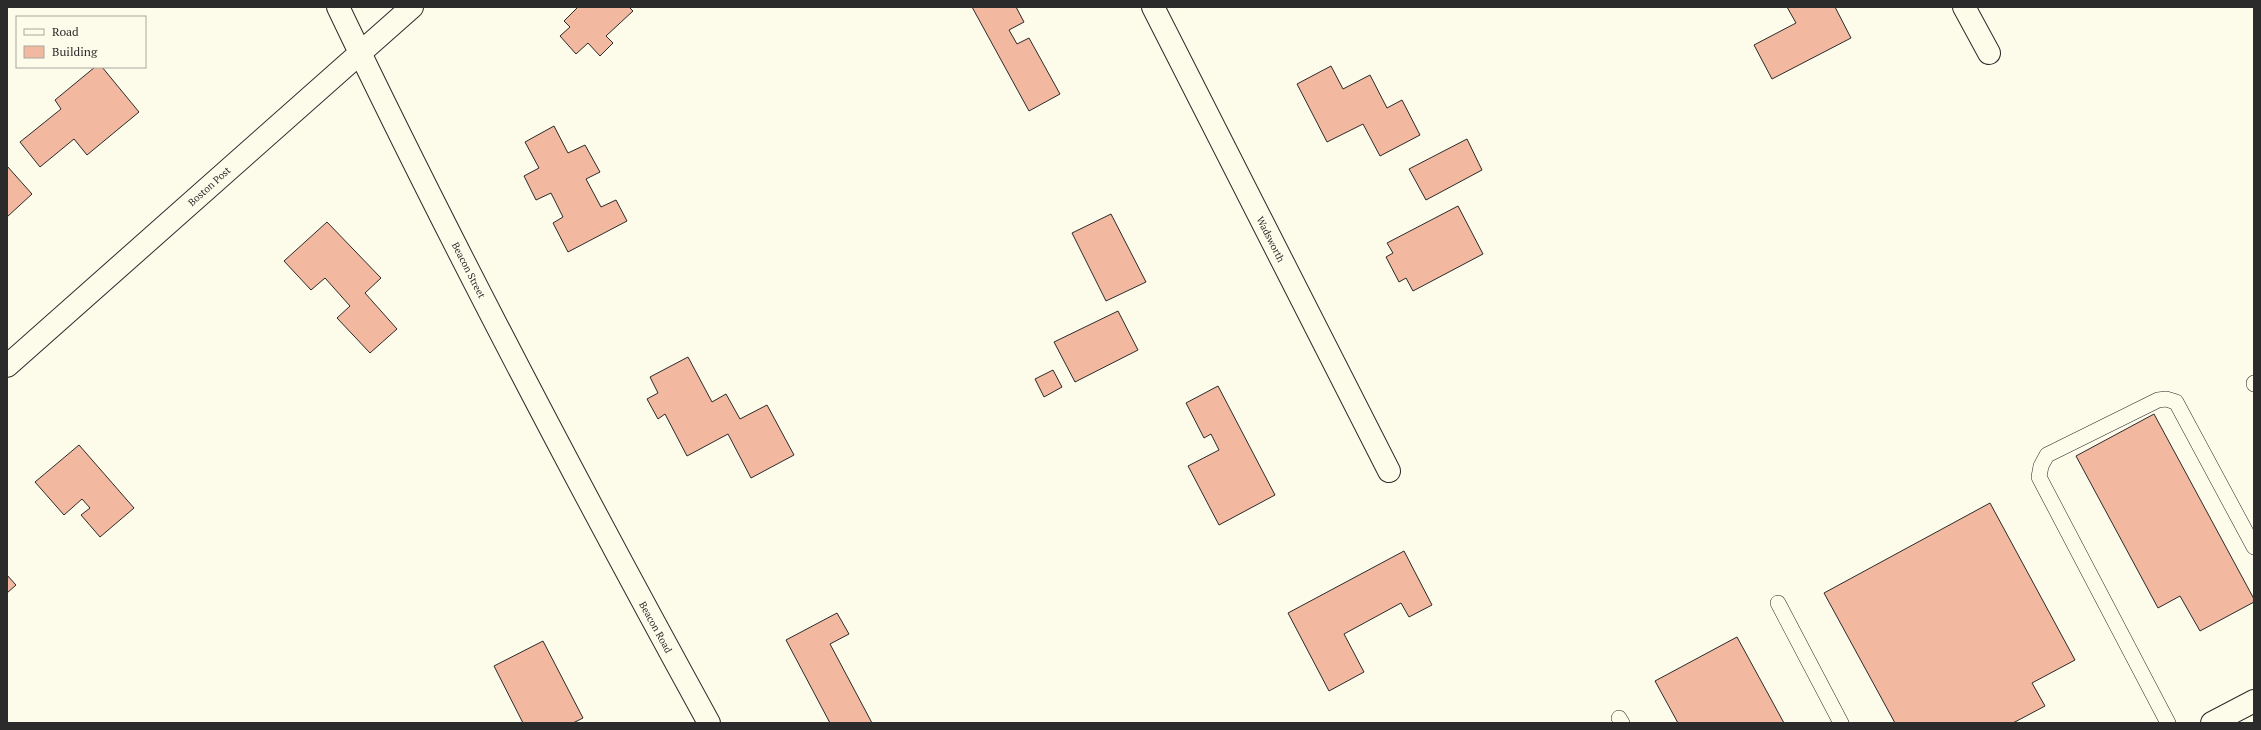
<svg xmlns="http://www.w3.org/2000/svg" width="2261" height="730" font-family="'PT Serif',serif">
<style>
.building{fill:#f2b8a0;stroke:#2b2b2b}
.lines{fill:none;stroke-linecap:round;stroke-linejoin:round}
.lane-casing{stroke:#2b2b2b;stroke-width:16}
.street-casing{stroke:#2b2b2b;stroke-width:24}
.lane{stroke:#fdfbea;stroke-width:15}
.street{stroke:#fdfbea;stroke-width:22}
.labels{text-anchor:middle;stroke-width:3;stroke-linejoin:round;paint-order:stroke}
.street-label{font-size:10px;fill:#2b2b2b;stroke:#fdfbea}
</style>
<rect width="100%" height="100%" fill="#fdfbea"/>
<path class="building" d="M578,7H629L633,11L606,36L613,43L600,56L588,43L576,54L560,36L570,27L564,21Z
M972,7H1016L1024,22L1009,30L1017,44L1029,38L1060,94L1029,111Z
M1787,7H1835L1851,38L1772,79L1754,45L1796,23Z
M1331,66L1343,89L1370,75L1387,108L1402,100L1420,135L1380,156L1363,124L1327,142L1297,84Z
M95,67H102L139,112L87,155L74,139L40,167L20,142L61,109L55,100Z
M554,126L568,153L585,145L600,172L586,179L601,207L616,200L627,221L568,252L553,223L563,217L551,193L536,200L524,176L539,168L525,142Z
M1467,139L1482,170L1426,200L1409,169Z
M7,166L32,194L7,217Z
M1458,206L1483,254L1413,291L1406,278L1399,282L1386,257L1393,253L1387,243Z
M1111,214L1146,282L1106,301L1072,233Z
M327,222L381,278L365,293L397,329L370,353L337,318L350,306L325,278L311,290L284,261Z
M1118,311L1138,350L1075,382L1054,342Z
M688,357L712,402L726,394L740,419L767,405L794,455L751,478L728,434L687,456L665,414L658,419L647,399L658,393L650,377Z
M1053,370L1062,387L1044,397L1035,379Z
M1218,386L1275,495L1219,525L1188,466L1219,450L1211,434L1204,438L1186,403Z
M2154,414L2254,599V602L2200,631L2180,596L2158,608L2076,456Z
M79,445L134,508L100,537L81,515L90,508L82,499L64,515L35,482Z
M1990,503L2075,660L2032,683L2045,706L2013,723H1895L1824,593Z
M1404,551L1432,605L1409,617L1401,603L1344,634L1364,672L1329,691L1288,613Z
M7,575L16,585L7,593Z
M837,613L849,634L830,644L872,723H830L786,640Z
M1737,637L1784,723H1678L1655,681Z
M543,641L583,718L573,723H523L494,666Z"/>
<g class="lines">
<defs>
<path id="lane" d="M2254,383V384
M1778,603L1841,723
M1619,718L1622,723
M2168,723L2039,477L2041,466L2047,455L2158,400L2166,399L2176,402L2254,547"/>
<path id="street" d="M338,7C454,250 580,488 709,723
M1153,7L1389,471
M1964,7L1989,53
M7,366L412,7
M2212,723L2254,701"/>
</defs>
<use href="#lane" class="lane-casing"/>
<use href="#street" class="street-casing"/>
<use href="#lane" class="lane"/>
<use href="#street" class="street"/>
</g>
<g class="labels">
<g class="street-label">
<text transform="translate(209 186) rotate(-42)" y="4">Boston Post</text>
<text transform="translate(1271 239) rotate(63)" y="4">Wadsworth</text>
<text transform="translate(469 270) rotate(63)" y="4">Beacon Street</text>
<text transform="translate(656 627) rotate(61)" y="4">Beacon Road</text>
</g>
</g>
<rect width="2261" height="730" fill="none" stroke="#2b2b2b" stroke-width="16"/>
<rect x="16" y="16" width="130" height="52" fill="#fdfbea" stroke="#a9a89e"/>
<rect x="24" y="29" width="20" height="6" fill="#fdfbea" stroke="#a9a89e"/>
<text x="52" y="36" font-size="12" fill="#2b2b2b">Road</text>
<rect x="24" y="46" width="20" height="12" fill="#f2b8a0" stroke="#a9a89e"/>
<text x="52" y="56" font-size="12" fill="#2b2b2b">Building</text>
</svg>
